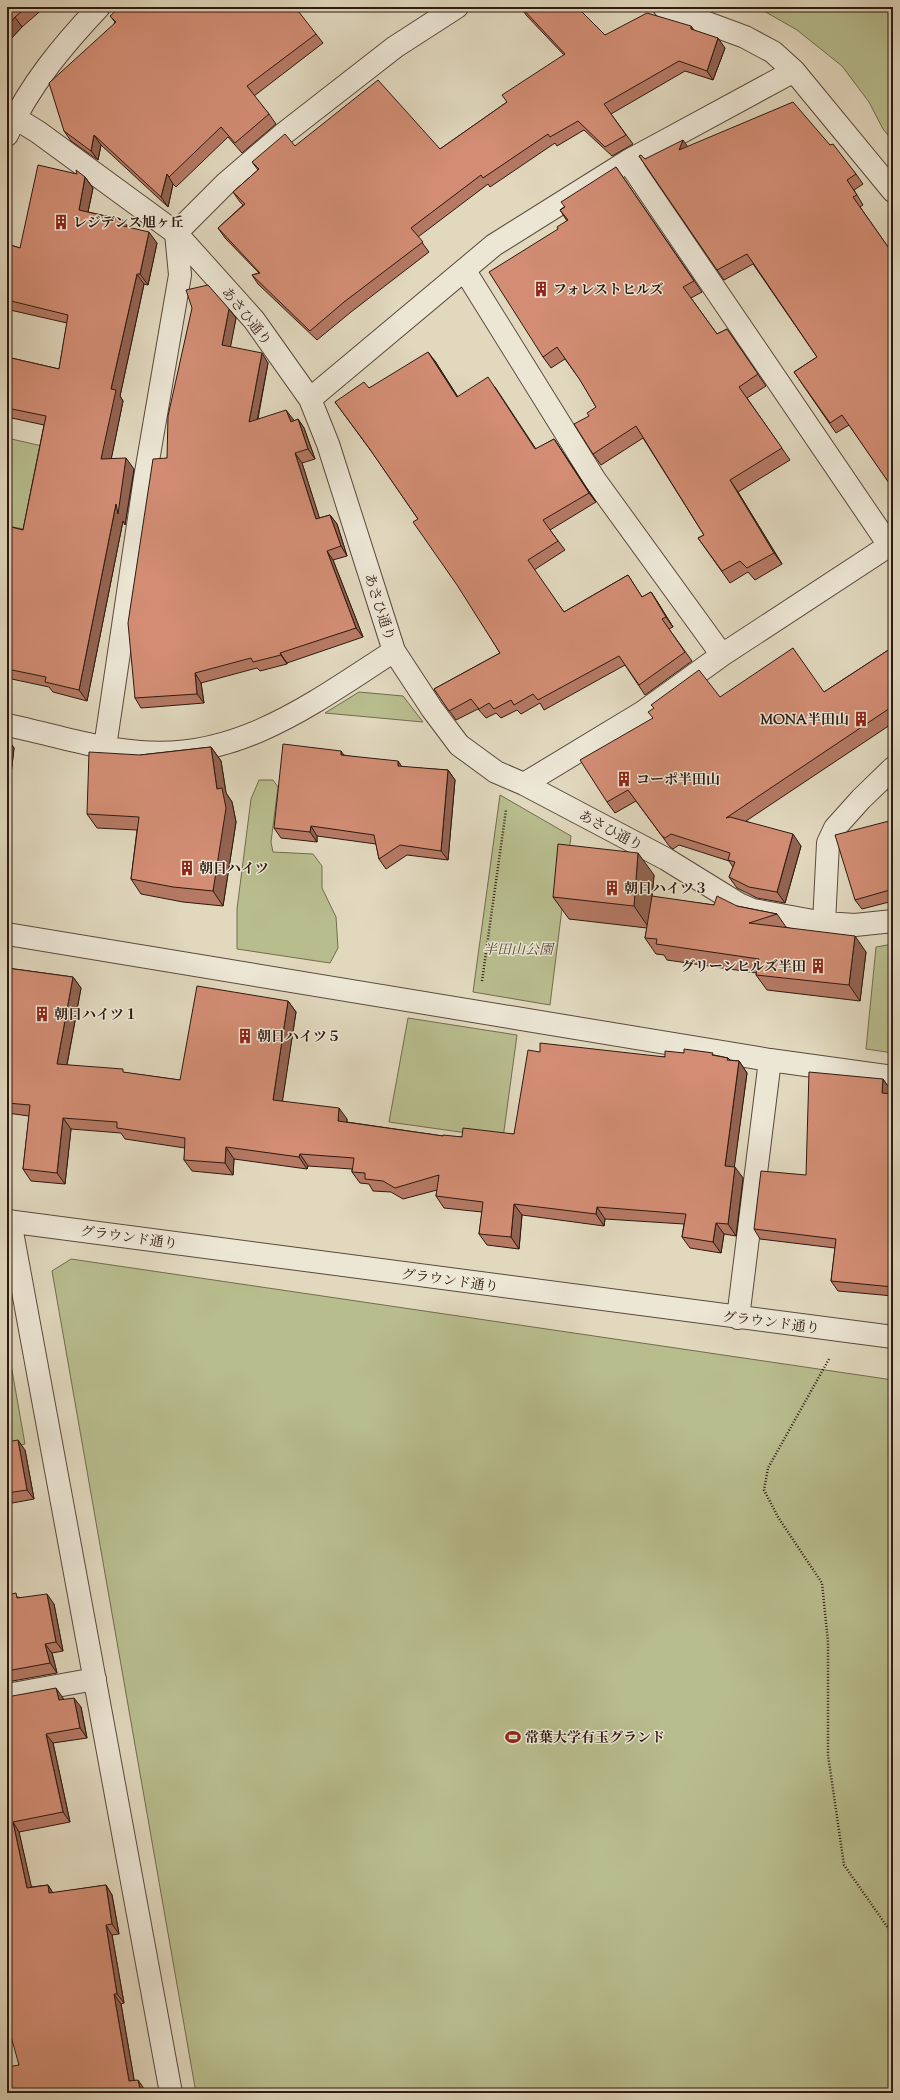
<svg xmlns="http://www.w3.org/2000/svg" width="900" height="2100" font-family="'Sorts Mill Goudy','Noto Serif JP',serif">
<style>
.green{fill:#b8bd8e;stroke:#736b4f}
.lines{fill:none;stroke-linecap:round;stroke-linejoin:round}
.minor-casing{stroke:#5b493c;stroke-width:24}
.path{stroke:#2e1910;stroke-width:2.5;stroke-dasharray:1 2;stroke-linecap:butt}
.minor{stroke:#ece6d5;stroke-width:22}
.wall{fill:#b57964;stroke:#2e1910}
.shaded-wall{fill:#936351;stroke:#2e1910}
.building{fill:#d28d74;stroke:#2e1910}
.labels{text-anchor:middle;stroke-width:3;stroke-linejoin:round;paint-order:stroke}
.poi-label{font-size:14px;font-weight:bold;fill:#2e1910;stroke:#ece6d5;text-anchor:start}
.street-label{font-size:14px;fill:#2e1910;stroke:#ece6d5}
.park-label{font-size:14px;font-style:italic;fill:#574a36;stroke:#ece6d5}
</style>
<rect width="100%" height="100%" fill="#e1d8be"/>
<filter id="stains"><feTurbulence type="fractalNoise" baseFrequency=".005" numOctaves="4"/><feColorMatrix values="0 0 0 0 .2 0 0 0 0 .09 0 0 0 0 .02 0 0 0 .5 -.17"/></filter>
<radialGradient id="worn" r=".72"><stop offset=".6" stop-color="#630" stop-opacity="0"/><stop offset="1" stop-color="#630" stop-opacity=".3"/></radialGradient>
<path class="green" d="M757,7H893V141L883,129L869,102L842,66L797,30Z
M7,438L42,446L24,529L7,526Z
M359,692L403,696L423,722L325,713Z
M259,780H273L278,787L271,842L273,852L313,854L322,866V888L336,917L338,948L330,963L237,949V909L251,799Z
M500,795L571,836L550,1005L473,992Z
M893,944V1053L866,1049L876,947Z
M408,1018L517,1035L503,1138L389,1122Z
M71,1259L893,1380V2093H196L52,1271Z
M7,1342L25,1444L7,1447Z"/>
<g class="lines">
<defs>
<path id="minor" d="M664,7L745,37L773,52L794,71L893,191
M7,113L38,132L176,233L254,320L310,399L328,444L394,651L432,709L459,745L496,772L524,784L666,859L739,904L753,910L824,923L855,925L893,921
M7,135C28,87 63,45 99,7
M628,161L889,545
M465,271L595,480L722,655
M310,399L494,245L628,161L794,71
M7,725C51,734 96,749 140,752C239,761 316,701 394,651
M105,747L145,478L180,275L176,233L226,183L282,135L395,47L457,7
M524,784L643,712L722,655L893,543
M824,923L828,843L835,828L861,799L893,768
M7,934L770,1060L893,1077
M7,1221L893,1337
M10,1221L171,2093
M738,1318L770,1060
M7,1695L95,1679"/>
</defs>
<use href="#minor" class="minor-casing"/>
<path class="path" d="M482,981L506,810
M829,1359L768,1468L764,1490L778,1517L822,1583L828,1642V1755L844,1865L893,1935
M891,1932L889,1962L893,1978"/>
<use href="#minor" class="minor"/>
</g>
<path class="wall" d="M7,7H45L22,27L7,43Z
M521,7L605,35L695,31L725,48L713,80L685,71L611,114L633,144L612,156L584,130L557,146L555,143L490,187L488,184L418,237L429,252L351,312L317,340L258,284L252,275L259,273L225,238L218,228L243,205L240,202L233,192L258,170L252,162L295,146L440,149L507,102L564,55L526,15Z
M110,16L316,34L323,43L254,96L269,114L276,124L242,153L228,137L176,187L173,184L168,207L101,145L98,160L71,141L64,131L115,22Z
M830,145L856,174L863,184L854,190L863,205L860,207L893,254V488L849,425L836,433L794,372L817,357L753,264L724,280L639,156L645,159L687,147Z
M616,167L702,292L691,298L717,334L727,329L766,386L747,398L790,460L738,492L782,564L755,580L748,572L730,583L698,538L704,535L643,438L601,465L593,454L589,416L596,407L581,381L565,359L551,368L543,357L558,229L567,221L560,210Z
M85,177L93,188L88,212L123,220L128,227L157,243L148,285L144,284L120,396L123,401L111,459L134,469L125,525L123,521L87,701L53,692L49,687L7,678V526L23,530L44,425L7,417V357L59,369L67,323L10,310L7,305V244L20,248Z
M229,309L236,318L230,347L268,363L258,419H293L294,421L298,419L304,428L315,459L302,463L319,518L330,515L337,524L347,556L333,560L363,637L287,663V664L260,671L257,668L201,683L204,703L141,708L135,698L167,458Z
M435,361L458,397L495,387L536,449L554,439L596,502L550,530L565,550L534,570L564,612L628,575L642,597L651,592L673,627L669,629L692,661L645,695L625,665L544,710L540,703L521,714L517,710L501,718L496,713L486,718L478,709L456,720L434,689L500,653L418,519L374,455L335,402Z
M893,647V723L746,821L801,846L785,903L757,898L737,888L729,877L733,867L729,861L679,845L673,849L670,847L636,801L615,813L607,802L720,697L824,692Z
M7,738L14,748L10,783L7,782Z
M211,747L221,761L226,793L232,802L236,822L223,906L183,902L141,894L131,879L137,830L97,828L87,814L140,755Z
M344,755L402,767L448,770L455,780L448,860L407,855L386,869L379,859L376,844L317,836V842L281,838L274,828Z
M893,820V901L862,909L855,900Z
M654,875L652,897L714,905L737,906L777,914L786,927L866,952L860,1001L767,990L756,975L757,973L667,960L664,955L656,954L645,938L647,928L569,919L553,897Z
M7,968L73,977L81,988L67,1065L180,1080L288,1001L296,1012L282,1101L347,1119V1122L443,1136L462,1137L514,1134L540,1052L665,1057L684,1053L714,1055L728,1058L730,1060L739,1061L747,1073L734,1167L743,1178L736,1236L724,1234L721,1253L690,1248L682,1237L684,1224L605,1219L604,1226L522,1215L519,1249L487,1245L479,1234L482,1212L444,1208L436,1196L437,1190L403,1199L391,1192L373,1191L369,1184L360,1183L352,1172V1169L308,1166L307,1169L234,1159L233,1175L192,1171L184,1160L185,1148L125,1139L121,1133L71,1129L65,1184L31,1181L23,1169L29,1116L7,1113Z
M883,1079L890,1089L889,1093L893,1094V1296L838,1291L831,1281L835,1248L760,1239L754,1229L806,1175Z
M7,1442L25,1450L34,1499L7,1504Z
M7,1595L54,1604L63,1651L52,1653L57,1673L7,1682Z
M7,1697L63,1698V1699L81,1707L87,1738L53,1743L70,1822L19,1832L31,1887L48,1885L53,1893L106,1885L112,1895L119,1934L112,1935L124,2003L121,2004L134,2080L145,2090L146,2093H7L19,2065Z"/>
<path class="shaded-wall" d="M15,17L22,27L7,43V26Z
M691,26L698,35L691,29Z
M718,38L725,48L713,80L707,71Z
M94,135L101,145L98,160L91,151Z
M683,140L690,150H679Z
M167,174L173,184L168,207L161,197Z
M85,177L93,188L86,221L79,210Z
M149,232L157,243L148,285L140,274Z
M137,274L144,284L120,396L123,401L109,470L101,459L111,389Z
M229,309L236,318L229,355L222,345Z
M428,352L435,361L464,407L457,397Z
M262,353L268,363L255,431L249,422Z
M286,410L293,419L298,431L291,422Z
M298,419L304,428L315,459L308,449Z
M554,439L596,502L589,493Z
M295,453L302,463L323,529L316,519Z
M126,458L134,469L125,525L123,521L87,701L79,690L116,504Z
M730,480L738,492L782,564L774,553Z
M330,515L337,524L347,556L341,546Z
M327,551L333,560L363,637L356,628Z
M651,592L657,601L673,627L666,617Z
M280,653L287,663V664L281,655Z
M195,673L201,683L204,703L197,694Z
M7,738L14,748L10,783L7,778Z
M211,747L221,761L226,793L232,802L236,822L223,906L213,891L217,789Z
M341,751L348,761L341,755Z
M398,761L405,771L398,766Z
M448,770L455,780L448,860L441,851Z
M311,826L317,836V842L310,832Z
M793,834L801,846L785,903L777,892Z
M638,853L654,875L649,928L634,906Z
M855,936L866,952L860,1001L849,985Z
M73,977L81,988L65,1075L57,1064Z
M288,1001L296,1012L281,1111L273,1100Z
M739,1061L747,1073L733,1177L725,1166Z
M883,1079L890,1089L889,1103L882,1093Z
M339,1108L347,1119L346,1132L338,1121Z
M63,1118L71,1129L65,1184L57,1173Z
M226,1147L234,1159L233,1175L225,1163Z
M300,1154L308,1166L307,1169L299,1157Z
M735,1167L743,1178L736,1236L728,1224Z
M514,1204L522,1215L519,1249L511,1237Z
M597,1207L605,1219L604,1226L596,1214Z
M716,1223L724,1234L721,1253L713,1242Z
M18,1440L25,1450L34,1499L27,1490Z
M47,1594L54,1604L63,1651L56,1642Z
M45,1644L52,1653L57,1673L50,1663Z
M56,1688L63,1698L66,1710L59,1700Z
M74,1698L81,1707L87,1738L80,1728Z
M46,1734L53,1743L70,1822L63,1812Z
M13,1822L19,1832L34,1898L27,1888Z
M48,1885L54,1895L49,1893Z
M106,1885L112,1895L119,1934L112,1924Z
M106,1925L112,1935L124,2003L117,1994Z
M114,1994L121,2004L136,2091L129,2081Z
M138,2080L145,2090L146,2093H141Z"/>
<path class="building" d="M7,7H27L15,17L7,26Z
M120,7H295L316,34L247,86L269,114L235,143L221,127L169,177L167,174L161,197L94,135L91,151L64,131L49,83L116,22L110,16Z
M521,7H577L605,35L647,13L691,26V29L718,38L707,71L679,61L604,104L626,135L605,147L578,121L550,137L548,134L483,178L481,175L411,228L423,242L344,302L310,331L252,275L260,273L218,228L245,204L233,192L259,169L252,162L285,134L295,146L378,80L440,149L507,102L502,95L565,54Z
M793,102L830,145L833,144L856,174L847,180L857,195L853,197L893,254V485L891,486L842,415L830,423L794,372L817,357L747,254L717,270L639,156L641,155L645,159L683,140L679,150Z
M38,165L77,174L76,170L85,177L79,210L123,220L119,225L149,232L140,274H137L111,389L116,390L101,459L126,458L118,514L116,504L79,690L45,682L46,677L7,669V526L23,530L46,416L7,408V357L59,369L68,315L7,300V244L20,248Z
M616,167L694,281L683,287L717,334L727,329L758,374L739,387L782,448L730,480L774,553L747,568L740,561L722,571L698,538L704,535L636,426L593,454L574,424L589,416L587,413L596,407L580,380L557,347L543,357L489,272L558,229L557,227L568,220L560,210L565,207L561,202Z
M208,285L229,309L222,345L262,353L249,422L286,410L291,422L298,419L308,449L295,453L316,519L330,515L341,546L327,551L356,628L280,653L281,655L253,662L251,658L195,673L197,694L135,698L128,623L153,459L167,458L168,416L192,308L186,290Z
M428,352L457,397L488,377L535,449L554,439L589,493L543,520L558,541L528,560L564,612L628,575L642,597L651,592L666,617L662,619L685,652L639,685L619,656L538,700L533,694L514,705L511,700L494,709L489,703L479,709L471,699L449,711L434,689L500,653L457,585L413,522L418,519L369,448L335,402L364,382L369,388Z
M893,647V706L726,818L730,817L793,834L777,892L749,887L729,877L735,862L728,860L730,853L671,834L665,838L662,836L628,790L607,802L580,760L653,718L648,712L654,708L651,705L699,670L720,697L793,648L824,692Z
M283,744L341,751V755L398,761V766L448,770L441,851L400,845L379,859L374,835L311,826L310,832L274,828Z
M211,747L217,789L222,788L226,808L213,891L173,887L131,879L139,817L87,814L89,752L140,755Z
M893,788V808L888,790Z
M893,820V889L855,900L835,835Z
M558,844L638,853L634,906L553,897Z
M652,896L714,905L717,896L737,906L777,914L749,923L855,936L849,985L756,975L759,959L656,944L657,939L645,938Z
M7,968L73,977L57,1064L123,1069V1072L180,1080L197,986L288,1001L273,1100L339,1108L338,1121L443,1136V1135L462,1137L463,1128L514,1134L528,1050L540,1052V1043L665,1057V1051L684,1053V1049L713,1053L712,1055L728,1058L727,1060L739,1061L725,1166L735,1167L728,1224L716,1223L713,1242L682,1237L686,1214L597,1207L596,1214L514,1204L511,1237L479,1234L483,1202L436,1196L439,1175L395,1188L383,1181L365,1179V1173L352,1172L354,1158L300,1154L299,1157L226,1147L225,1163L184,1160L185,1138L117,1128V1122L63,1118L57,1173L23,1169L30,1105L7,1103Z
M809,1072L883,1079L882,1093L893,1094V1287L831,1281L836,1239L754,1229L761,1171L806,1175Z
M18,1440L27,1490L7,1493V1442Z
M16,1593L17,1598L47,1594L56,1642L45,1644L50,1663L7,1671V1595Z
M56,1688L59,1700L74,1698L80,1728L46,1734L63,1812L13,1822L27,1888L48,1885L49,1893L106,1885L112,1924L106,1925L117,1994H114L129,2081L138,2080L141,2093H7V2067L19,2065L7,2022V1697Z"/>
<defs>
<symbol id="building-bare" viewBox="-9 -9 18 18"><path d="M-4-6H4V6H1V3H-1V6H-4ZM-2.5-4.3h1.7v1.8h-1.7ZM.8-4.3h1.7v1.8H.8ZM-2.5-1h1.7V.8h-1.7ZM.8-1h1.7V.8H.8Z" fill="#8f2418" stroke="#ece6d5" stroke-width="2.5" paint-order="stroke"/></symbol>
<symbol id="stadium-bare" viewBox="-9 -9 18 18"><path d="M0-5a6.5 5 0 1 0 0 10a6.5 5 0 1 0 0-10ZM-3.5-1.8h7v3.6h-7Z" fill="#8f2418" stroke="#ece6d5" stroke-width="2.5" paint-order="stroke"/></symbol>
</defs>
<g fill-rule="evenodd">
<use href="#building-bare" x="50" y="211" width="22" height="22"/>
<use href="#building-bare" x="530" y="278" width="22" height="22"/>
<use href="#building-bare" x="850" y="708" width="22" height="22"/>
<use href="#building-bare" x="613" y="768" width="22" height="22"/>
<use href="#building-bare" x="176" y="857" width="22" height="22"/>
<use href="#building-bare" x="601" y="877" width="22" height="22"/>
<use href="#building-bare" x="807" y="955" width="22" height="22"/>
<use href="#building-bare" x="31" y="1003" width="22" height="22"/>
<use href="#building-bare" x="234" y="1025" width="22" height="22"/>
<use href="#stadium-bare" x="502" y="1726" width="22" height="22"/>
</g>
<g class="labels">
<g class="poi-label">
<text x="73" y="227">レジデンス旭ヶ丘</text>
<text x="553" y="294">フォレストヒルズ</text>
<text x="849" y="724" text-anchor="end">MONA半田山</text>
<text x="636" y="784">コーポ半田山</text>
<text x="199" y="873">朝日ハイツ</text>
<text x="624" y="893">朝日ハイツ３</text>
<text x="806" y="971" text-anchor="end">グリーンヒルズ半田</text>
<text x="54" y="1019">朝日ハイツ１</text>
<text x="257" y="1041">朝日ハイツ５</text>
<text x="525" y="1742">常葉大学有玉グランド</text>
</g>
<g class="street-label">
<text transform="translate(247 316) rotate(51)" y="5">あさひ通り</text>
<text transform="translate(380 607) rotate(72)" y="5">あさひ通り</text>
<text transform="translate(611 830) rotate(28)" y="5">あさひ通り</text>
<text transform="translate(129 1237) rotate(8)" y="5">グラウンド通り</text>
<text transform="translate(450 1280) rotate(8)" y="5">グラウンド通り</text>
<text transform="translate(771 1322) rotate(7)" y="5">グラウンド通り</text>
</g>
<g class="park-label">
<text x="518" y="954">半田山公園</text>
</g>
</g>
<rect width="900" height="2100" fill="none" stroke="#e1d8be" stroke-width="24"/>
<rect x="8" y="8" width="884" height="2084" fill="none" stroke="#2e1910" stroke-width="2"/>
<rect x="12" y="12" width="876" height="2076" fill="none" stroke="#2e1910"/>
<rect width="100%" height="100%" filter="url(#stains)"/>
<rect width="100%" height="100%" fill="url(#worn)"/>
</svg>
